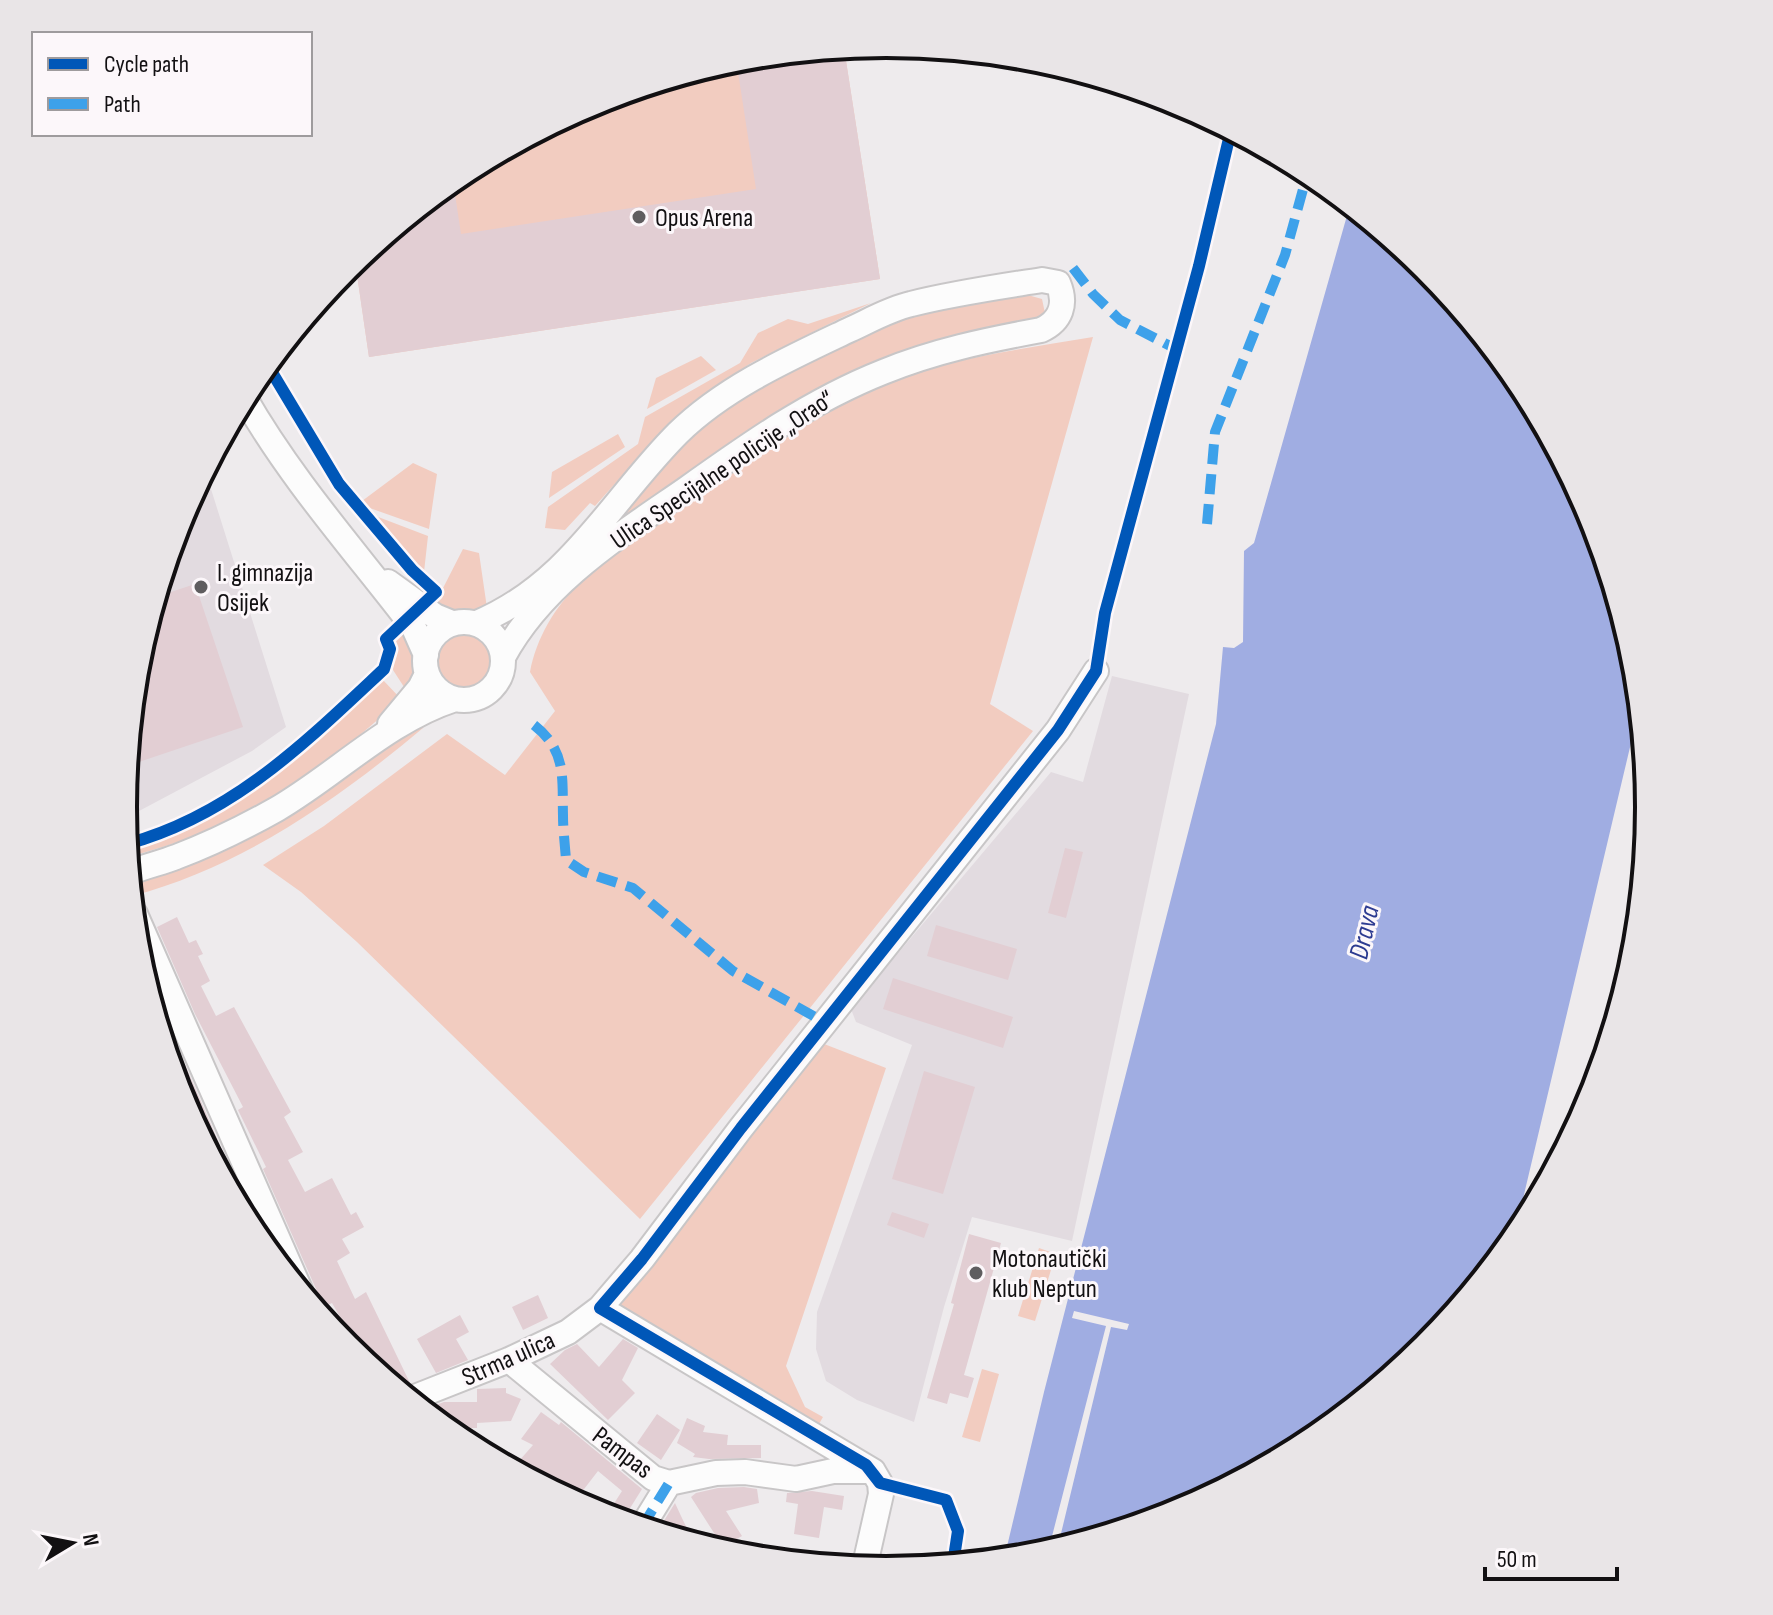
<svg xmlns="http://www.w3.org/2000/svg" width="1773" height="1615" font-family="'Sofia Sans Condensed',sans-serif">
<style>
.built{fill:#e2dbe0}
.green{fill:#f2ccc0}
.water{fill:#a0ade2}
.pier{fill:#eeebed}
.building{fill:#e2ced3}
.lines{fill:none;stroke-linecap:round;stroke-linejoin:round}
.minor-casing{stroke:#c8c6c7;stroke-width:28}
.minor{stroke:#fcfcfc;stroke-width:24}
.quiet{stroke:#3da1ea;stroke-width:10;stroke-dasharray:20 10;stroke-linecap:butt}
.cycleway-casing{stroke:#fcf7fa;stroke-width:17}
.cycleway{stroke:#0057b8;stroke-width:12}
.poi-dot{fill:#5f5d5f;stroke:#fcf7fa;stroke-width:3}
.labels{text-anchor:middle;stroke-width:6;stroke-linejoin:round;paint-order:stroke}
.poi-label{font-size:26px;fill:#121012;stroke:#fcf7fa;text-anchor:start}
.street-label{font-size:26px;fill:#121012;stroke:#fcf7fa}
.water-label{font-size:28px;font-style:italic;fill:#2d3b91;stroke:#fcf7fa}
.rim{fill:none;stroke:#121012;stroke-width:4}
</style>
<rect width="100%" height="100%" fill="#eeebed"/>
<path class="built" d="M205,470L286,727L252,751L124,819L123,807L138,658L181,515Z
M1112,676L1189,694L1072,1241L972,1217L944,1307L914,1422L857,1400L826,1381L816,1349L817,1312L912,1045L856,1022L851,1009L1051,772L1083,782Z"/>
<path class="green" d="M844,48L880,279L369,357L355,261L463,172L595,102L738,59Z
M1017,292L1042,299L1046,318L927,350L622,523L619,516L688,438L727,407L801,363L879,326L953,304Z
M871,303L751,363L708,392L673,419L595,506L590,503L565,530L545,528L548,507L638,444L645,417L740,363L758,333L788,319L808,324Z
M1093,337L990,704L1033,731L640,1219L357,942L301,892L263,865L324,826L447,734L505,775L555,711L530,672C536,639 555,606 580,583C616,550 657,523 697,495C755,453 816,407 884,382C951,358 1023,349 1093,337Z
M701,356L716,370L647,409L656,378Z
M618,434L625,447L549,498L552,472Z
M413,463L437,474L429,529L364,506L362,501Z
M373,515L428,536L424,572Z
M463,549L479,553L487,608L455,612L427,606L442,590Z
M405,628C415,656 419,662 406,690L393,670L395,639L397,634Z
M438 661a26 26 0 1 1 52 0a26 26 0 1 1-52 0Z
M383,680L401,699C315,777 242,828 128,857L127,847C241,816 298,756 383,680Z
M426,722L423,728C337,800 242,867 132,896L130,882Z
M1646,852L1635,957L1592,1100Z
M819,1042L886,1068L786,1366L805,1407L823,1417L816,1429L663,1337L618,1303Z
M1039,1248L1056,1254L1035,1321L1018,1316Z
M982,1369L999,1374L980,1442L962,1437Z"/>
<path class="water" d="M1350,205L1427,268L1522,384L1592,516L1635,659L1640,705L1513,1241L1426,1348L1310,1443L1178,1513L1035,1556L1004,1559L1044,1392L1216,724L1223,647L1234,648L1243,642L1244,551L1254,543Z"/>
<path class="pier" d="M1074,1311L1129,1324L1127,1330L1111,1327L1057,1550L1044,1554L1032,1551L1034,1546L1049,1548L1106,1326L1072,1318Z"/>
<path class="building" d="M844,48L880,279L369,357L355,261L453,181L461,234L756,189L736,59Z
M195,584L243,727L127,766L138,658L156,597Z
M1065,848L1083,852L1066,918L1048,913Z
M177,917L189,943L196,940L203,954L198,956L210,981L201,986L216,1016L234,1007L291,1112L284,1117L303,1152L288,1160L305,1192L332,1178L351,1215L356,1212L364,1227L342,1239L350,1253L337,1261L355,1299L366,1292L410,1383L398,1390L346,1347L341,1341L351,1336L332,1303L324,1307L263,1169L266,1167L238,1110L243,1107L195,1014L157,927Z
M936,925L1017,949L1008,980L927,956Z
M893,978L1013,1017L1003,1048L883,1009Z
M153,991L232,1173L222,1177L181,1099L184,1097L171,1066L149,993Z
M924,1071L975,1087L943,1194L892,1179Z
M892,1212L929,1224L924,1238L887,1225Z
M969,1234L1001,1243L964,1375L974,1378L968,1398L950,1393L947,1404L927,1398L954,1304L951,1303Z
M538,1295L548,1318L523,1330L512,1307Z
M460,1315L469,1332L456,1339L468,1360L436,1373L417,1339Z
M623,1339L638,1348L622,1380L635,1393L608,1420L550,1364L565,1350L577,1344L599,1367Z
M506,1388V1393L521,1399L511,1421L477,1423V1428H448L436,1417V1405L444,1402H477V1389Z
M541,1412L559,1425L561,1422L642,1489L622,1521L606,1516L622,1491L598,1471L581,1493L601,1513L599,1514L512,1469L533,1445L521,1439Z
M657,1414L680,1430L661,1460L637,1443Z
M687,1418L705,1426L703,1432L728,1435L727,1445H761V1458L709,1459L693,1457L695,1454L677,1443Z
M744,1487L757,1489L759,1503L726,1511L742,1536L723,1547L691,1497L696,1493L718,1488Z
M812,1491L844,1496L842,1510L824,1507L819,1538L794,1534L798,1504L786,1502L787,1493Z
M675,1503L681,1516L694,1543L657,1532Z"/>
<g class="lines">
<defs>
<path id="minor" d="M244,397C292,481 356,552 414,628L426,655
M388,582L435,616L452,623
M425 661a39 39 0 1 1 78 0a39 39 0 1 1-78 0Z
M477,623C570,584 611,500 678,433C725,387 790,358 849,330C869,321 889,309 911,304C954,293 998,287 1042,280L1058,283C1067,304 1061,321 1041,330C987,340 934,351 883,372C810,401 748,445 685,490C617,537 543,583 503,657
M390,724L420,688L427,674
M129,873C145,866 161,863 176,857C211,844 245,827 277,809C337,774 387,721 455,699
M135,914L301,1292
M600,1308L873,1471L880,1483L881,1494L864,1569
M509,1360L653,1478L669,1483L716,1473L745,1472L796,1479L833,1471H873
M410,1399L509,1360L568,1332L600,1308L642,1259L741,1128L1058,730L1096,671
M642,1527L669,1483"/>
</defs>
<use href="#minor" class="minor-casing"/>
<use href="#minor" class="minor"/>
<path class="quiet" d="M1073,268L1093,294L1120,320L1176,349
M1207,524L1215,432L1285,255L1308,171
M534,725C567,751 562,778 563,816C563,830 565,845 566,860L584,872L633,888L733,971L826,1023
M642,1527L669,1483"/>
<defs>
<path id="cycleway" d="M127,844C233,815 306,742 384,669L390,649L386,639L436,592L412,570L339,484L267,364
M953,1564L958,1531L946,1500L880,1483L866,1465L600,1308L642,1259L741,1128L1058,730L1096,671L1105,613L1199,266L1231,130"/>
</defs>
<use href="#cycleway" class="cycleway-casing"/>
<use href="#cycleway" class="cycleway"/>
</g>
<g class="poi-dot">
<circle cx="639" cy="217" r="8"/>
<circle cx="201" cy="587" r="8"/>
<circle cx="976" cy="1273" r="8"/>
</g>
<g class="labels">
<g class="poi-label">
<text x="655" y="226">Opus Arena</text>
<text x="217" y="581">I. gimnazija<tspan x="217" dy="30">Osijek</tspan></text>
<text x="992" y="1267">Motonautički<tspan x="992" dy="30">klub Neptun</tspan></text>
</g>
<g class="street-label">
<text transform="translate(722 469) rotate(-34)" y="9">Ulica Specijalne policije „Orao“</text>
<text transform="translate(508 1358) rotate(-24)" y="9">Strma ulica</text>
<text transform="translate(623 1452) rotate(37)" y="9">Pampas</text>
</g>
<g class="water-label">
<text transform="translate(1363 932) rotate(-77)" y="10">Drava</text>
</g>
</g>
<path d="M0 0H1773V1615H0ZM137 807a749 749 0 1 1 1498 0a749 749 0 1 1-1498 0Z" fill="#e9e5e7" fill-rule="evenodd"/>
<path class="rim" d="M137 807a749 749 0 1 1 1498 0a749 749 0 1 1-1498 0Z"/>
<rect x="32" y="32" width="280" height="104" fill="#fcf7fa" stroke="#9e9b9d" stroke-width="2"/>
<rect x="48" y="58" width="40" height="12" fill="#0057b8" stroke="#9e9b9d" stroke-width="2"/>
<text x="104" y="72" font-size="24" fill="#121012">Cycle path</text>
<rect x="48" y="98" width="40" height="12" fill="#3da1ea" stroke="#9e9b9d" stroke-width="2"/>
<text x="104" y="112" font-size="24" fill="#121012">Path</text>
<g transform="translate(72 1543) rotate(80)" stroke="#fcf7fa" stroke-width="6" paint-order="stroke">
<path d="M0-6L14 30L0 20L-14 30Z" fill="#121012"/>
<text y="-12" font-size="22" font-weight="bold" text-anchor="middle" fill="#121012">N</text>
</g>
<path d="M1485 1567v12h132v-12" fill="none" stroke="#121012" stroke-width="4"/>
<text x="1497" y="1567" font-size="24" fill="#121012" stroke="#fcf7fa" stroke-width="6" paint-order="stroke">50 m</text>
</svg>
